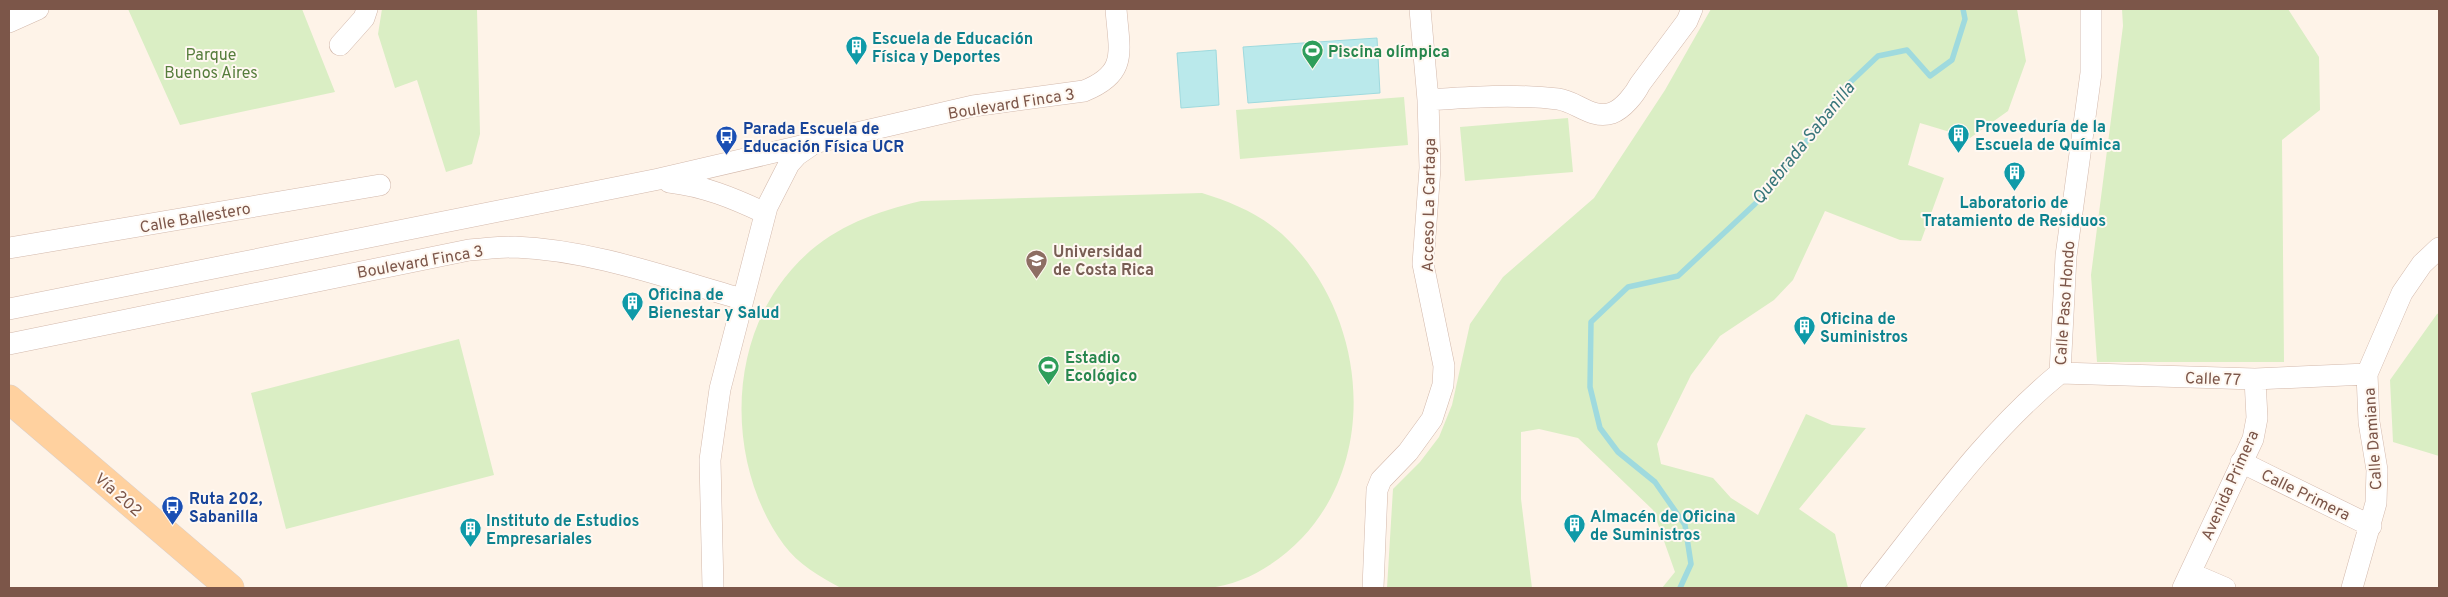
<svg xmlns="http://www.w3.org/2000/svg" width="2448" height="597" font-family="Overpass,sans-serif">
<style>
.green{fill:#daeec4}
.water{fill:#bae9eb;stroke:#9fdade}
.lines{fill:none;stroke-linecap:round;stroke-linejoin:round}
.stream{stroke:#9fdade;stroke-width:5.5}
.minor-casing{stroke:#d3b9ac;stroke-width:22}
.major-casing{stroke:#dad0cc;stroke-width:29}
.minor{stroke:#fff;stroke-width:21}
.major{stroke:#ffd19f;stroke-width:28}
.labels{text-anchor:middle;stroke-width:4;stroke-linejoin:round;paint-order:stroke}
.culture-label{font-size:16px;font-weight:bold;fill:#0d838f;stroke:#fff8f1;text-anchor:start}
.leisure-label{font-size:16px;font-weight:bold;fill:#27864d;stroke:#fff8f1;text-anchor:start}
.park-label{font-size:16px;fill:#567d3c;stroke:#fff8f1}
.street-label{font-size:16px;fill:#7c5649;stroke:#fff8f1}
.transit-label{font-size:16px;font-weight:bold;fill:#164399;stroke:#fff8f1;text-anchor:start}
.education-label{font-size:16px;font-weight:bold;fill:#785e54;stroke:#fff8f1;text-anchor:start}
.water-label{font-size:18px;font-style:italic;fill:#38767b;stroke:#fff8f1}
</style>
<rect width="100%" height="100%" fill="#fef3e8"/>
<path class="green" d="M128,9H302L335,92L180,125Z
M382,9H477L480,134L472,164L446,172L417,80L395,88L378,34Z
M1711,9H2017L2026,61L2008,111L1970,138L1920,123L1908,165L1944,178L1921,241L1900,240L1825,211L1793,280L1774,300L1720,336L1691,375L1657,444L1661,464L1713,478L1731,498L1758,515L1806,414L1832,425L1866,428L1799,509L1835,534L1848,588H1662L1675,572L1653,510L1578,438L1539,429L1521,432V499L1532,588H1387L1393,489L1420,462L1439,437L1452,405L1470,324L1503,277L1594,198L1665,90Z
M2122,9H2288L2319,57L2320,110L2282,140L2284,362H2097L2091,275L2123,26Z
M1404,97L1408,145L1240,159L1236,110Z
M1568,118L1573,172L1465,181L1460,127Z
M1202,193C1235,203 1269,218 1293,245C1366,323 1378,458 1302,538C1277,564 1243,585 1207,588H841C820,577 798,564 784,545C731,473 726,361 778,287C814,235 862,215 921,201Z
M2439,313V456L2393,442L2390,380L2437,314Z
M459,339L494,475L286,529L251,393Z"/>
<path class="water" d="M1377,38L1380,93L1248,103L1243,47Z
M1216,50L1219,105L1181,108L1177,53Z"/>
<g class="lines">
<path class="stream" d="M1680,588L1691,564L1685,525L1655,482L1618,452L1600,428L1590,387L1591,322L1628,287L1678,276L1755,204L1793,161L1840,92L1878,56L1907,50L1930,76L1952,60L1965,19L1963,9"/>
<defs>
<path id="minor" d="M9,22L38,9
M340,45L364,18L367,9
M1428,100C1471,97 1515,94 1558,99C1576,101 1592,120 1612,113C1623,109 1635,94 1640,84L1687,21L1692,9
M669,182C704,186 733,198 765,213
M9,248L380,185
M9,309L659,179L973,106L1084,91C1129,73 1119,51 1116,9
M9,344L469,250C484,249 499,247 515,247C592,250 668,278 742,299
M2060,373L2255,379L2367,374
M2241,462L2371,526
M2190,573L2225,588
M713,588L710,460L720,389L767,207L789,164L797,155L810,146
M1373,588L1377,490L1381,480L1408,452L1432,419L1443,385L1444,366L1423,264L1430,168L1428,100L1420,9
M1871,588C1930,514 1986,433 2060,373L2066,256L2091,73V9
M2183,588L2253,439L2257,418L2255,379
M2352,588L2376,503L2377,470L2369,422L2367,374L2402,293L2422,264L2439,248"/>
<path id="major" d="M9,399L230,588"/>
</defs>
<use href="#minor" class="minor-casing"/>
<use href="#major" class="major-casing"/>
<use href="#minor" class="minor"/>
<use href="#major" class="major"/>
</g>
<defs>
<symbol id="building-pin" viewBox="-11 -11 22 30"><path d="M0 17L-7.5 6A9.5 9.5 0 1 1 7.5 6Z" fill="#0f9aa8" stroke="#fff8f1"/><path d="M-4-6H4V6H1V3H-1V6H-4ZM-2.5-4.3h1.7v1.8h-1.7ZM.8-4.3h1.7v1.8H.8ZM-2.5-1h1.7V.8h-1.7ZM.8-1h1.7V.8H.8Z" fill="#fff"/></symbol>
<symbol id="stadium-pin" viewBox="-11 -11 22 30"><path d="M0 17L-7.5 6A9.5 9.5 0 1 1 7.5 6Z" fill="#2e9e5b" stroke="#fff8f1"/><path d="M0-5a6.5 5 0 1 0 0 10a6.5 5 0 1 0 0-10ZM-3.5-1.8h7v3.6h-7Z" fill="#fff"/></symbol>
<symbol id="bus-pin" viewBox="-11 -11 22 30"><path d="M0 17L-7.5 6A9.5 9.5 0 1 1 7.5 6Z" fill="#1a4fb4" stroke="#fff8f1"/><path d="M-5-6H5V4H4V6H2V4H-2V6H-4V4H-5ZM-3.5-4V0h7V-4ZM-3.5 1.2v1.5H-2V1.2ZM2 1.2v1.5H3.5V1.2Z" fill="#fff"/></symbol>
<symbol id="university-pin" viewBox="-11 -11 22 30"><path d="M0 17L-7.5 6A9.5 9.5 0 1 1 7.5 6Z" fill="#8d6e63" stroke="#fff8f1"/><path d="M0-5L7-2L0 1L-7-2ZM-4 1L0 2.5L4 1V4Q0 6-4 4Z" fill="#fff"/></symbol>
</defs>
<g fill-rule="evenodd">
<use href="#building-pin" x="844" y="34" width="25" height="34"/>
<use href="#stadium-pin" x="1300" y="38" width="25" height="34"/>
<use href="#building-pin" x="1946" y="122" width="25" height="34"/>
<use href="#bus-pin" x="714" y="124" width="25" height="34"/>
<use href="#building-pin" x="2002" y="160" width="25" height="34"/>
<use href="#university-pin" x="1024" y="248" width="25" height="34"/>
<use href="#building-pin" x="620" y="290" width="25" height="34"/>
<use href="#building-pin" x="1792" y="314" width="25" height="34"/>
<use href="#stadium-pin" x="1036" y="354" width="25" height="34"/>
<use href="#bus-pin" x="160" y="494" width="25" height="34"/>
<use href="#building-pin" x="1562" y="512" width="25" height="34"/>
<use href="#building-pin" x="458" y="516" width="25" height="34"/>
</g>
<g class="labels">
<g class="culture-label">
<text x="872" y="44">Escuela de Educación<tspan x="872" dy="18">Física y Deportes</tspan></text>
<text x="1975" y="132">Proveeduría de la<tspan x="1975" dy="18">Escuela de Química</tspan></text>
<text x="2014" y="208" text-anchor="middle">Laboratorio de<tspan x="2014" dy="18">Tratamiento de Residuos</tspan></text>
<text x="648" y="300">Oficina de<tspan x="648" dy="18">Bienestar y Salud</tspan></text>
<text x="1820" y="324">Oficina de<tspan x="1820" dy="18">Suministros</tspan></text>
<text x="1590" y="522">Almacén de Oficina<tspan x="1590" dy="18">de Suministros</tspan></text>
<text x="486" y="526">Instituto de Estudios<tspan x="486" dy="18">Empresariales</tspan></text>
</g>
<g class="leisure-label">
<text x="1328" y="57">Piscina olímpica</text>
<text x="1065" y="363">Estadio<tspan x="1065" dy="18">Ecológico</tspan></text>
</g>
<g class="park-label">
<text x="211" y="60">Parque<tspan x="211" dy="18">Buenos Aires</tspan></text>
</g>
<g class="street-label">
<text transform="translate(1011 103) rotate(-9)" y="6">Boulevard Finca 3</text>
<text transform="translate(1428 205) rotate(-89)" y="6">Acceso La Cartaga</text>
<text transform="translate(195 217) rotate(-10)" y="6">Calle Ballestero</text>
<text transform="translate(420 261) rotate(-10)" y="6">Boulevard Finca 3</text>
<text transform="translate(2064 303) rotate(-86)" y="6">Calle Paso Hondo</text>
<text transform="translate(2213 378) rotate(2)" y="6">Calle 77</text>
<text transform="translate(2372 439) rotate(-94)" y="6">Calle Damiana</text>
<text transform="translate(2229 485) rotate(-66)" y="6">Avenida Primera</text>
<text transform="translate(119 494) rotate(41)" y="6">Vía 202</text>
<text transform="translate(2306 494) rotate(26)" y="6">Calle Primera</text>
</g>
<g class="transit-label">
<text x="743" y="134">Parada Escuela de<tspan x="743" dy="18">Educación Física UCR</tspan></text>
<text x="189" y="504">Ruta 202,<tspan x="189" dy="18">Sabanilla</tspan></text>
</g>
<g class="education-label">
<text x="1053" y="257">Universidad<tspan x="1053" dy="18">de Costa Rica</tspan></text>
</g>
<g class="water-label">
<text transform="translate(1803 143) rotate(-51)" y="6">Quebrada Sabanilla</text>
</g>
</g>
<rect width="2448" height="597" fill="none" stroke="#7c5649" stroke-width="20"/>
</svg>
